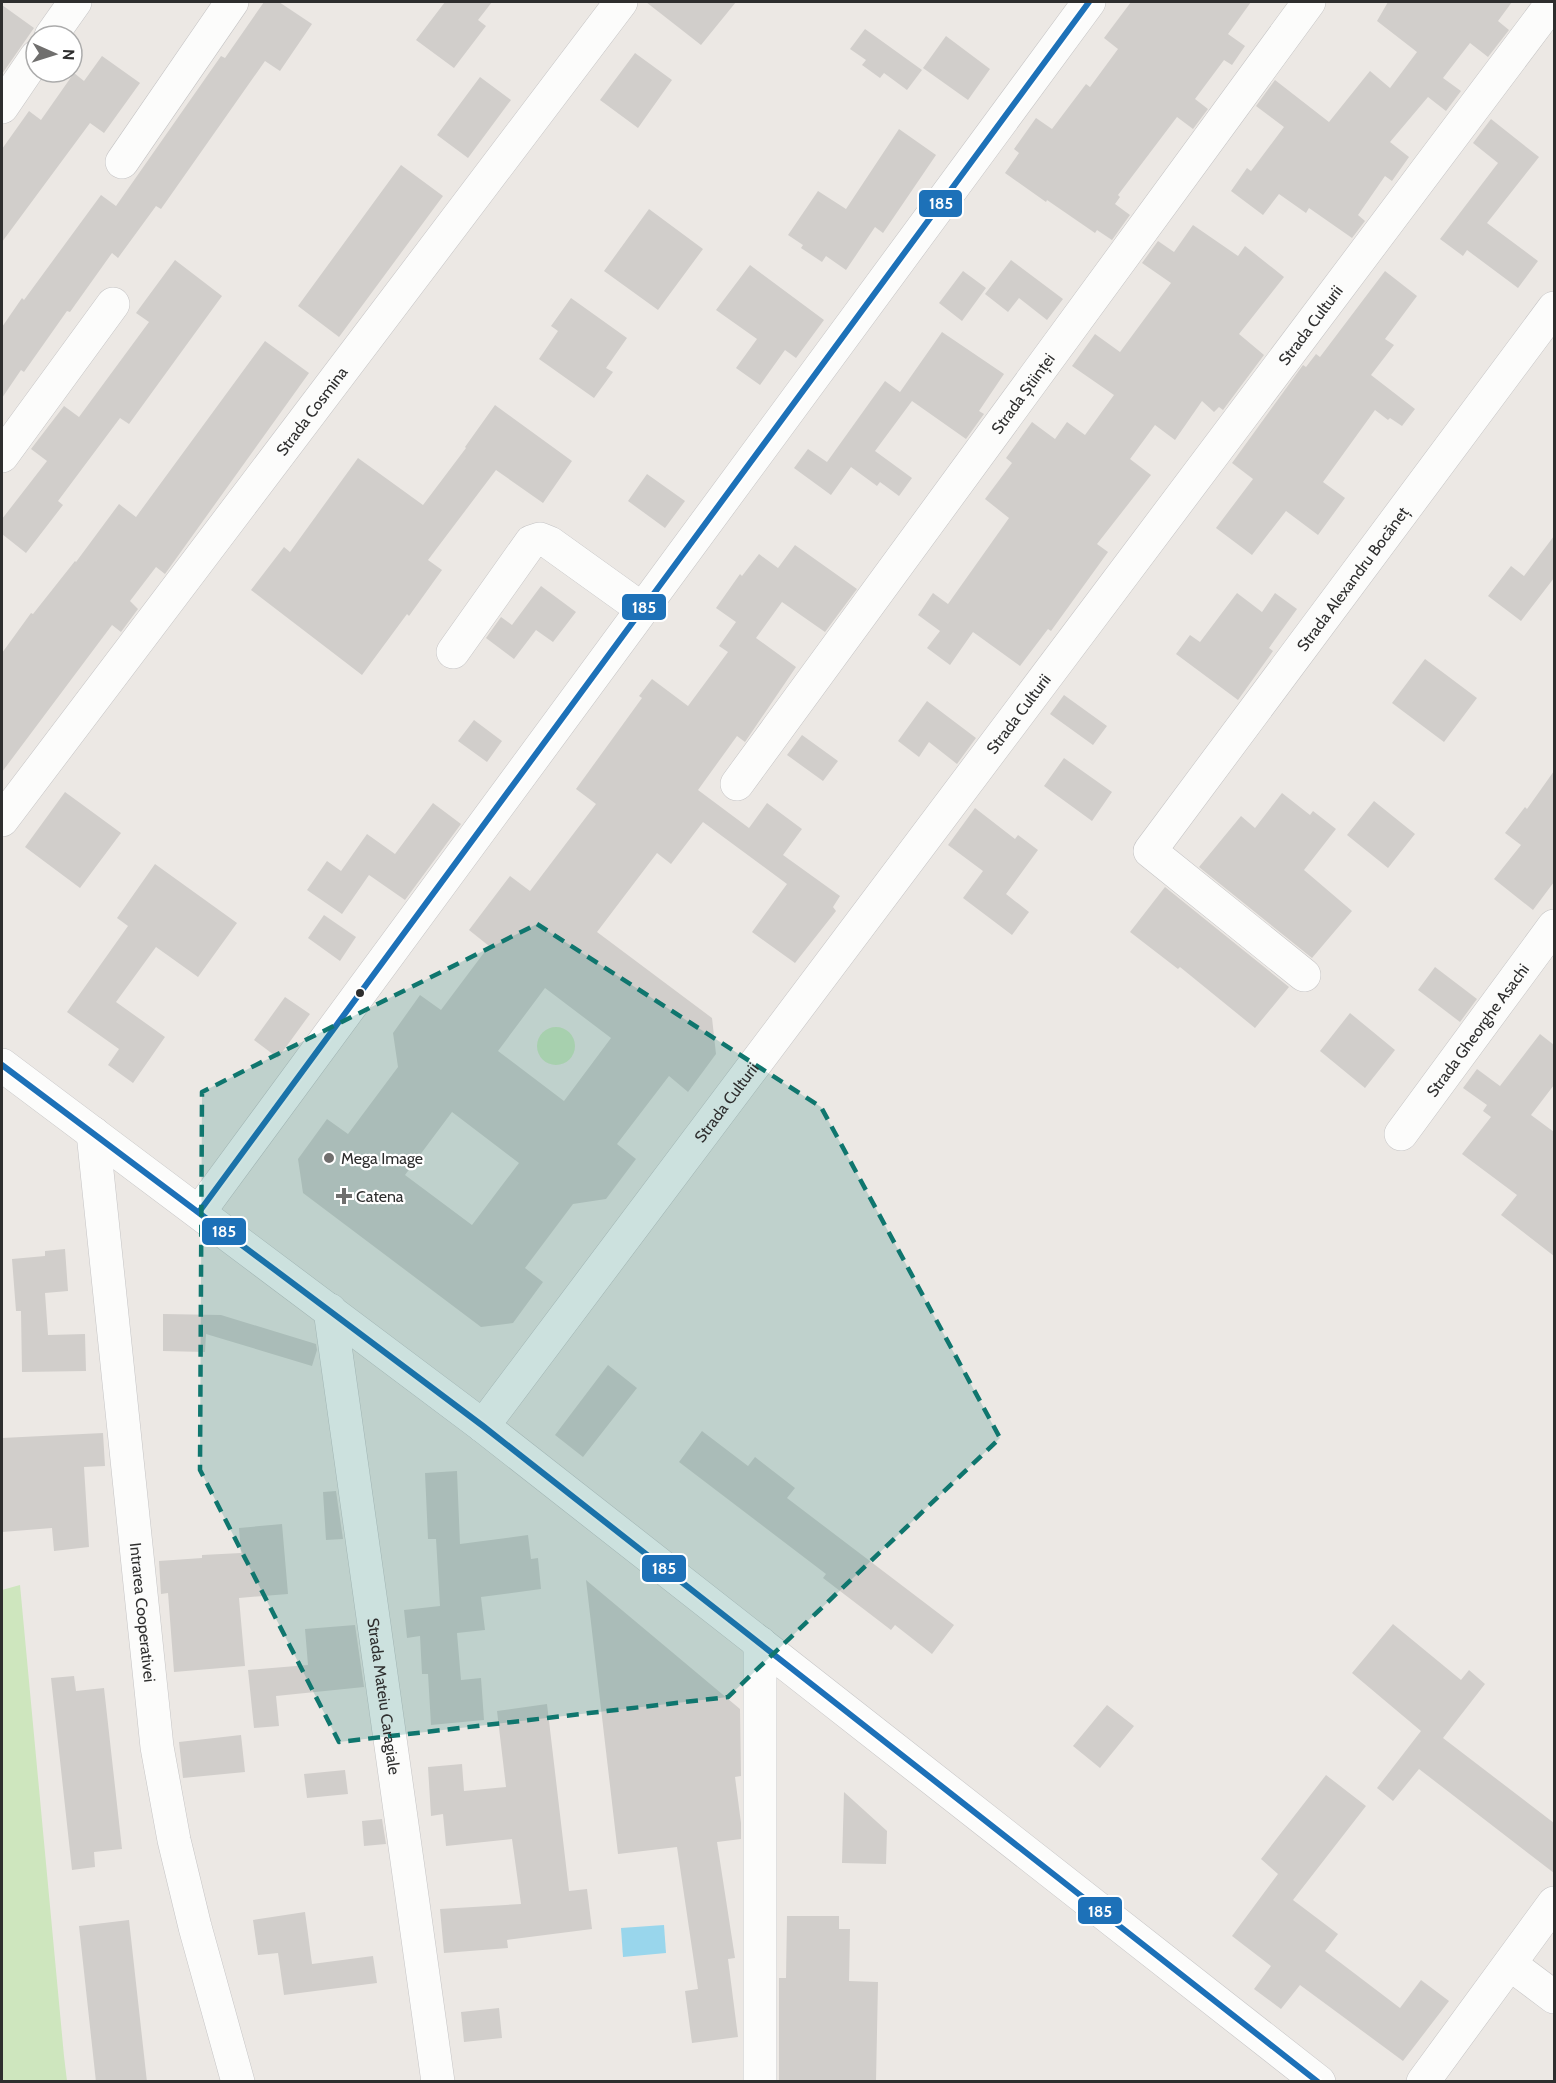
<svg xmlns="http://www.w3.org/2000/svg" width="1556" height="2083" font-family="Cabin,sans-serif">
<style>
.green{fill:#cee6be}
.water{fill:#99d6ec}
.building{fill:#d1cecb;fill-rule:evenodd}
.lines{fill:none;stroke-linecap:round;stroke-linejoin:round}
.minor-casing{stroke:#c5c4c5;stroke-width:34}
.minor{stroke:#fcfcfb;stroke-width:33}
.bus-1-casing{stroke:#fff;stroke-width:10}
.bus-1{stroke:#1d71b8;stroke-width:6}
.marked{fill:#0f766e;fill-opacity:0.2;stroke:#0f766e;stroke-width:4.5;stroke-dasharray:12 8;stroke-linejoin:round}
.bus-dot{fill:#2e2e2e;stroke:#fff;stroke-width:2}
.poi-dot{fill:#706f6e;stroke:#fff;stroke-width:2}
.labels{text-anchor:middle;stroke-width:4.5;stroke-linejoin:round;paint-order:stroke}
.street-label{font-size:16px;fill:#2e2e2e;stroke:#fff}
.poi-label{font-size:16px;fill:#2e2e2e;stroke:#fff;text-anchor:start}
.line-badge{stroke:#fff;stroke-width:2}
.badge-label{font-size:16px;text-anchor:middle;font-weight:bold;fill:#fff}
</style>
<rect width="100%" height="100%" fill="#ece8e4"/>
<path class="green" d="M537 1046a19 19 0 1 1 38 0a19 19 0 1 1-38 0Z
M20,1585L64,2056L67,2081H2V1590Z"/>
<path class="water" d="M664,1925L666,1953L623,1957L621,1928Z"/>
<path class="building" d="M264,2H279L312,24L280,71L265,61L161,209L156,206L118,258L112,253L70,312L67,311L24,372L21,370L2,398V327L22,298L24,300L101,195L116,206L221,56L225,58Z
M445,2H492L478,20L486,26L454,68L416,40Z
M646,2H736L701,45Z
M1131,2H1251L1228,34L1245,46L1232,65L1224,60L1195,99L1208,109L1193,129L1177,117L1118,195L1120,197L1115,204L1130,215L1112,240L1097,230L1095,233L1047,200L1046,202L1005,173L1019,153L1014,149L1036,118L1052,129L1086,84L1090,87L1118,49L1104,38Z
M1388,2H1512L1498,21L1509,30L1488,57L1470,43L1443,78L1461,91L1446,111L1428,97L1390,142L1409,157L1392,181L1385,176L1358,215L1365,221L1352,238L1309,208L1306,213L1279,194L1263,215L1231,191L1247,168L1251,171L1284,127L1256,106L1275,80L1329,122L1370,71L1390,88L1417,52L1377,21Z
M2,5L34,28L2,74Z
M865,29L922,70L907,90L884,73L880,78L862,65L866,60L850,49Z
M946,36L990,69L968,100L923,68Z
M635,53L672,80L638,128L600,100Z
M102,56L140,83L104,133L90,123L2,242V149L29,111L41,120L74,73L84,81Z
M480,77L511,100L468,158L437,135Z
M1491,119L1539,157L1487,223L1538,261L1518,288L1467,250L1463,256L1440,239L1498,163L1473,143Z
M899,129L936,155L883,233L875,227L846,270L826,256L822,262L801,248L803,245L788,235L818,191L846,209Z
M401,165L443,196L339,337L298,306Z
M649,209L703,249L658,310L604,271Z
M1193,225L1238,256L1245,246L1284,277L1239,334L1264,355L1223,410L1219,407L1214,412L1202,401L1175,440L1155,425L1130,459L1151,475L1097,544L1108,552L1051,631L1048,629L1020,666L973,632L950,665L927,648L940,631L918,615L933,593L948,604L1009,518L985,499L1012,463L1006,458L1032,422L1055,439L1067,422L1085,435L1114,395L1072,366L1095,334L1120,352L1171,283L1142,263L1158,241L1174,252Z
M175,260L222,296L129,424L120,418L58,501L63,505L26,553L2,534V519L47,461L31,449L64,406L79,417L149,322L136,313Z
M1011,260L1063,299L1047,320L1019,298L1008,312L985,294Z
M750,265L824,320L796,358L785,350L760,385L736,368L757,339L716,310Z
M963,271L986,288L962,321L939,303Z
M1385,271L1417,296L1385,339L1394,345L1371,375L1415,409L1402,426L1390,418L1388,420L1375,410L1323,482L1345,498L1318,535L1286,511L1252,555L1216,528L1253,479L1232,463L1303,365L1306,367L1316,354L1320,357Z
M571,298L627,338L606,368L613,372L594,398L539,359L558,331L551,326Z
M942,332L1004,374L979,411L984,414L966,439L912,401L875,451L912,478L899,496L880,482L877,486L851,467L831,495L794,468L808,449L827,462L885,381L900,392Z
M265,341L309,373L165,574L156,567L130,601L138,609L121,632L112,625L2,772V653L31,613L33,614L75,561L76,562L119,504L136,517Z
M495,405L572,461L543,503L496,470L428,560L442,570L409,616L407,614L362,675L251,590L284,547L290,552L358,458L423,505L466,448L465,447Z
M647,474L685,501L665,528L628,501Z
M1554,536V578L1521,621L1488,596L1511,566L1524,576Z
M795,545L857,589L825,632L782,602L756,638L796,667L745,742L737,736L698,790L749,828L767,803L802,829L783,855L840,896L833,907L836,911L795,963L752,932L787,884L703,822L671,864L657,853L597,932L712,1018L716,1054L688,1092L669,1076L617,1144L636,1159L606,1199L573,1204L525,1268L543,1282L513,1323L481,1327L303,1193L298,1159L327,1119L348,1134L398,1067L393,1033L420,995L441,1010L489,946L469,930L510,876L530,891L596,804L576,789L642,698L639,696L652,679L688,706L728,652L719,646L736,622L716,608L740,574L742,576L759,554L778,568ZM545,988L611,1038L564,1101L498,1051ZM452,1112L519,1163L472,1225L405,1175Z
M541,586L576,612L553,642L536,630L514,659L486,638L501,617L512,625Z
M1237,593L1262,612L1275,593L1297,609L1269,648L1273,651L1238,700L1176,654L1190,635L1200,642Z
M1425,659L1477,698L1444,742L1392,703Z
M1064,695L1107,726L1093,745L1050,714Z
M927,701L976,738L957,764L929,742L919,757L898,741Z
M474,720L502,741L487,762L458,741Z
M802,735L838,761L823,781L787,755Z
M1064,758L1112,792L1092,821L1044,786Z
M1554,771V882L1533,910L1494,879L1521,845L1505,833L1525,807L1527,809Z
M65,792L121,833L80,888L25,847Z
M1282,793L1310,815L1313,811L1336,829L1304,870L1352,911L1312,958L1199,867L1241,816L1255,828Z
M1374,801L1415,834L1388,868L1347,835Z
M433,803L461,824L405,900L369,875L342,914L307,890L327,861L341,871L367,834L395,854Z
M975,808L1015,839L1018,835L1038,850L1006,894L1029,912L1012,935L963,898L983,871L948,845Z
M155,864L237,923L198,977L156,947L116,1002L165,1037L133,1083L108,1065L119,1049L67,1012L128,926L117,918Z
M1165,887L1289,987L1255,1028L1180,967L1178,969L1130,932Z
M324,915L356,937L340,961L308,938Z
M1435,967L1477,999L1460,1022L1418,990Z
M285,997L310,1014L278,1058L254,1040Z
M1350,1013L1395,1050L1365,1088L1320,1051Z
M1540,1034L1554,1045V1085L1531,1115L1554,1132V1256L1501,1215L1517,1195L1462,1154L1491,1117L1483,1111L1487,1105L1463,1088L1477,1069L1500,1086Z
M65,1249L68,1291L45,1293L48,1335L85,1334L86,1371L22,1372L21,1311H16L12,1259L45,1256V1251Z
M163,1314L221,1315L316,1344L317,1350L312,1366L206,1334L205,1352L163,1351Z
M608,1365L637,1388L583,1457L555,1435Z
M702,1431L748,1466L755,1457L795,1488L787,1498L954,1625L932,1654L895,1625L891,1630L823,1578L826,1574L679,1462Z
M103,1433L105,1466L84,1467L89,1547L54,1551L52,1528L2,1532V1438Z
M457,1471L460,1544L528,1535L531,1559L538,1558L541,1589L481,1597L485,1630L457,1633L461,1680L481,1678L484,1720L431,1725L428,1674H422L420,1636L407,1638L404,1610L440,1606L436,1539H428L425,1473Z
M336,1491L343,1539L326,1540L323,1492Z
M282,1524L288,1594L239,1598L245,1666L174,1672L168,1593L161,1594L159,1561L202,1558V1555L241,1553L239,1528Z
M586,1580L740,1709L741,1776L735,1777L741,1823V1839L717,1842L735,1958L728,1959L738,2037L692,2043L685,1991L698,1989L677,1847L618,1854Z
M1393,1624L1461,1680L1469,1670L1485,1684L1443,1738L1554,1823V1873L1419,1769L1393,1801L1377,1788L1421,1731L1352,1673Z
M355,1625L364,1687L276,1696L279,1726L254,1728L248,1670L308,1665L305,1629Z
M74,1676L76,1691L104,1688L122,1849L94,1852L95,1867L72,1870L51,1678Z
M547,1704L569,1891L587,1889L592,1929L507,1940L508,1948L444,1953L440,1909L521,1904L512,1839L446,1846L443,1814L431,1816L428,1767L462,1764L464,1791L506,1787L497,1711Z
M1107,1705L1134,1726L1100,1768L1073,1746Z
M241,1735L245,1772L183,1778L179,1742Z
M345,1770L348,1794L307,1798L304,1774Z
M1326,1775L1366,1806L1293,1900L1338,1934L1325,1951L1400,2008L1421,1980L1449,2001L1403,2061L1300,1985L1281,2009L1254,1989L1271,1966L1232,1936L1278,1874L1261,1859Z
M844,1792L887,1831L886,1864L842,1863Z
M382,1819L386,1844L364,1846L362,1821Z
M305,1912L312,1964L373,1956L377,1983L284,1995L278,1953L258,1955L253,1920Z
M787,1916H839V1929H850L849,1981L878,1982L876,2082H779V1978H786Z
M129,1920L147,2082H96L79,1926Z
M499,2008L502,2038L464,2042L461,2012Z"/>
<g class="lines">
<defs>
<g id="minor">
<path d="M51,36L75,2"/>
<path d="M2,107L36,57"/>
<path d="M122,162L232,2"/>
<path d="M2,456L113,304"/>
<path d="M453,652L531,542L540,539L550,543L642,609"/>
<path id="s1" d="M737,784L1309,2"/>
<path id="s2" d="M2,820L621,2"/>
<path id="s3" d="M1304,975L1150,851L1554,308"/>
<path d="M2,1065L483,1426L1319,2082"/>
<path id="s4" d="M93,1133L157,1747L174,1840L195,1927L238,2082"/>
<path id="s5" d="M1401,1134L1554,926"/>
<path d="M199,1212L1089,2"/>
<path id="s6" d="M330,1310L438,2082"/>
<path id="s7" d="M483,1426L1553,2"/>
<path d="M1510,1964L1554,1997"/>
<path d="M760,2082V1643"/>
<path d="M1423,2082L1554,1903"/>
</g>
</defs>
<use href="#minor" class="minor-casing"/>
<use href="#minor" class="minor"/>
<defs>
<path id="bus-1" d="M2,1065L483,1426L1318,2082
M199,1212L1089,2"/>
</defs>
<use href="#bus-1" class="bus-1-casing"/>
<use href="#bus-1" class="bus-1"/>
</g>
<path class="marked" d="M537,924L821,1107L1000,1438L728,1697L339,1742L200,1470L202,1092Z"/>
<circle class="bus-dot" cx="360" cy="993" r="5"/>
<g class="poi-dot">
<circle cx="329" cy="1158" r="6"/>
<path d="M341 1187h6v6h6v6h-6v6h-6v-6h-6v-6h6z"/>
</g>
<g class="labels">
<g class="street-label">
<text dy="6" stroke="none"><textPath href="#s7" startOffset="1377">Strada Culturii</textPath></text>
<text dy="6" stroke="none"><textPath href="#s1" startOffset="484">Strada Științei</textPath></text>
<text dy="6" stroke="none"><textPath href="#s2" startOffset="513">Strada Cosmina</textPath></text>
<text dy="6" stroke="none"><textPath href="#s3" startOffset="537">Strada Alexandru Bocăneț</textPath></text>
<text dy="6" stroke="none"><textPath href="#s7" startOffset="891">Strada Culturii</textPath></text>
<text dy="6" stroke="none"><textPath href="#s5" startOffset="129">Strada Gheorghe Asachi</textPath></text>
<text dy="6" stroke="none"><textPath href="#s7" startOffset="405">Strada Culturii</textPath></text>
<text dy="6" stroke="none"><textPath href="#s4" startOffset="482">Intrarea Cooperativei</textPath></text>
<text dy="6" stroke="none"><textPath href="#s6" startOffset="390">Strada Mateiu Caragiale</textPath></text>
</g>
<g class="poi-label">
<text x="341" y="1164">Mega Image</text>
<text x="356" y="1202">Catena</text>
</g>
</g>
<g class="line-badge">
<rect x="918" y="189" width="45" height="29" rx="6" fill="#1d71b8"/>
<rect x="621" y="593" width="46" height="28" rx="6" fill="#1d71b8"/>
<rect x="201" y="1217" width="46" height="29" rx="6" fill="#1d71b8"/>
<rect x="641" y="1554" width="46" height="29" rx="6" fill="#1d71b8"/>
<rect x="1077" y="1896" width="46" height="29" rx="6" fill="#1d71b8"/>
</g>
<g class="badge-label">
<text x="941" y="209">185</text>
<text x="644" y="613">185</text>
<text x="224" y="1237">185</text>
<text x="664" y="1574">185</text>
<text x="1100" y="1917">185</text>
</g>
<rect width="1556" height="2083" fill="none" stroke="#2e2e2e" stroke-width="6"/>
<g transform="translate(54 54) rotate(93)"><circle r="28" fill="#ffffff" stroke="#ababab" stroke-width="1.5"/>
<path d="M0-4.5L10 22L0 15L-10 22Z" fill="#706f6e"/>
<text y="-9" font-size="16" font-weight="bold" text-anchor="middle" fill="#2e2e2e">N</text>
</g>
</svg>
